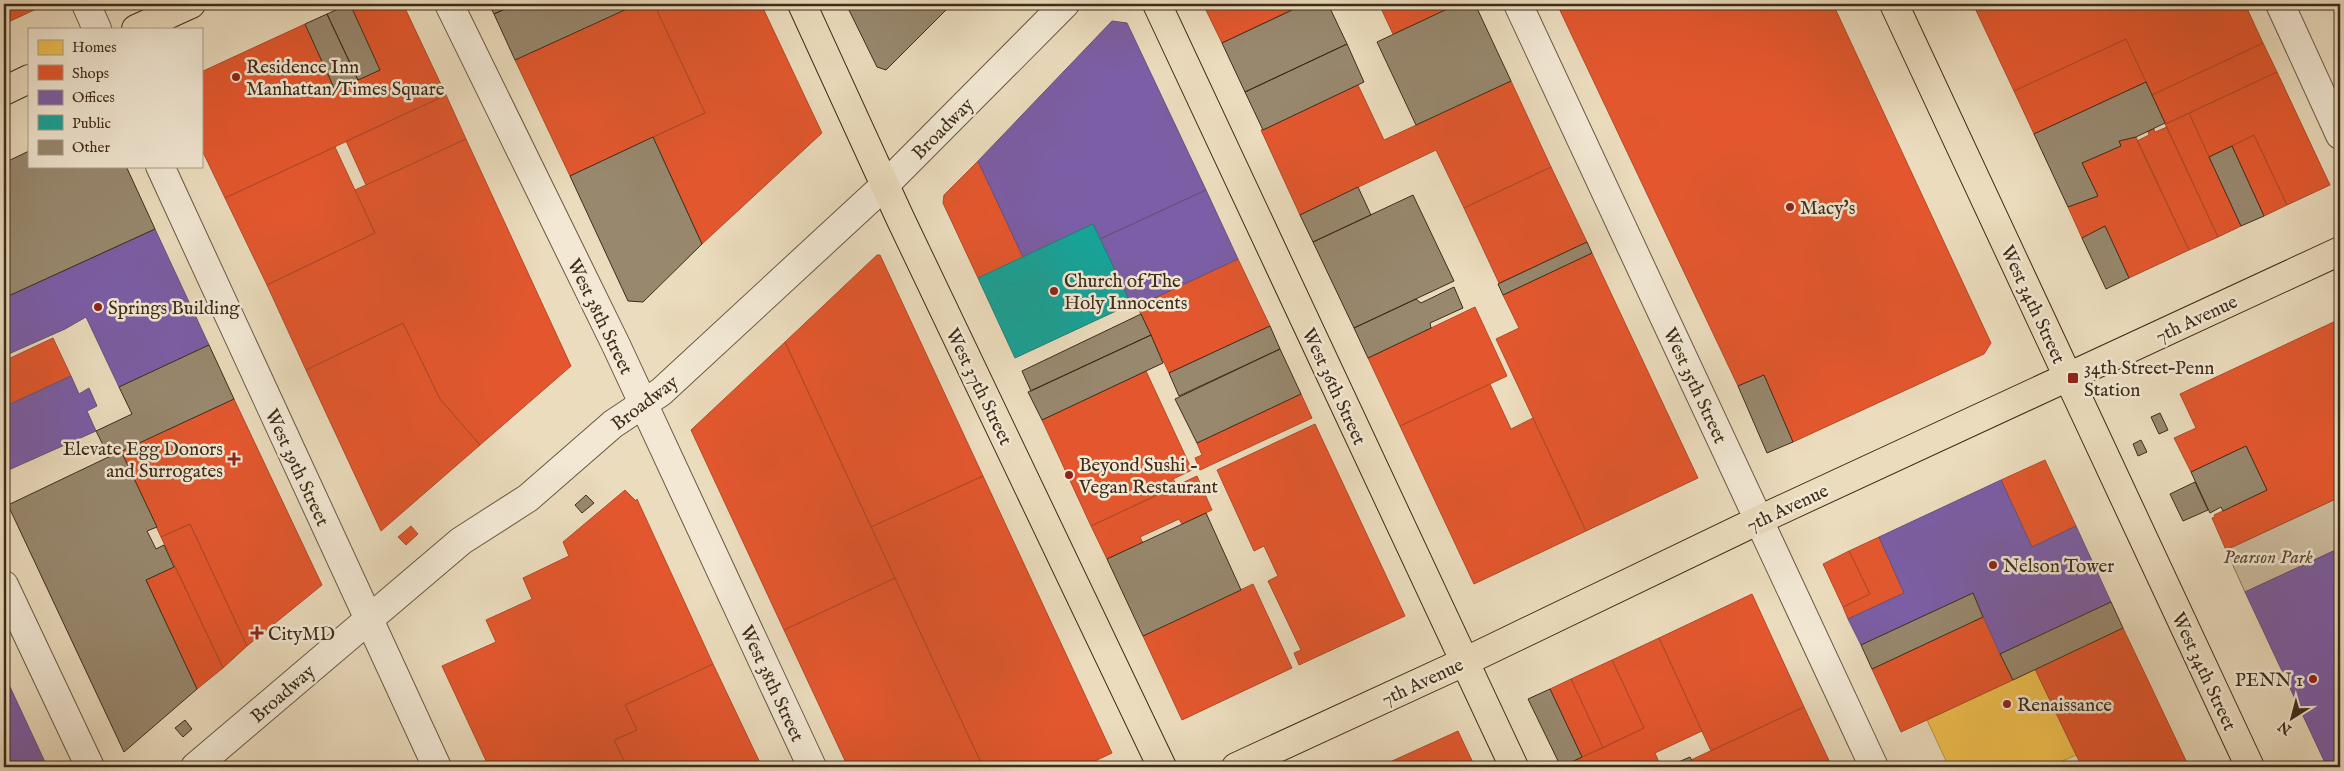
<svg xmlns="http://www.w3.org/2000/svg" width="2344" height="771" font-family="'IM FELL English',serif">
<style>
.green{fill:#cebea1;stroke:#86755d}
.homes{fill:#f2c14e;stroke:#bc943e}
.shops{fill:#e4572e;stroke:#b24a28}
.offices{fill:#7b5ea7;stroke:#694f7c}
.public{fill:#17a398;stroke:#237f72}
.building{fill:#98886e;stroke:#3e2c19}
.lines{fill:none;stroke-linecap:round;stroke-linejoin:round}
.minor-casing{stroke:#695842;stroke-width:30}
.major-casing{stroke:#3e2c19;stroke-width:30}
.minor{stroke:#f2e8d4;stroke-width:28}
.major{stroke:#ebdcbd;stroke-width:28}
.poi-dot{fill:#8f2418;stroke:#f2e8d4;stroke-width:2}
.labels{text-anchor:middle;stroke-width:5;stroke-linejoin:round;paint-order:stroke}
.poi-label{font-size:19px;fill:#3e2c19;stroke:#f2e8d4;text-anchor:start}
.street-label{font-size:19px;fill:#3e2c19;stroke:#f2e8d4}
.park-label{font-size:19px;font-style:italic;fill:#5b4934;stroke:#f2e8d4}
</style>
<rect width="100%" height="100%" fill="#ebdcbd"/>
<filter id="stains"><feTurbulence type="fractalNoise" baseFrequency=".004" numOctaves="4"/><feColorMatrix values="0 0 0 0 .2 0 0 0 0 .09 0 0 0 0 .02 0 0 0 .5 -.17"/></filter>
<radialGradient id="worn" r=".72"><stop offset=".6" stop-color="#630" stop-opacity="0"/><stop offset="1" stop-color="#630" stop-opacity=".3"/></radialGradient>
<path class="green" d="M2340,497V548L2245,592L2226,550Z"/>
<path class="homes" d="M2035,669L2076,755L2049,767H1949L1927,720Z"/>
<path class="shops" d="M4,4H47L4,24Z
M350,4H403L446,95L225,198L201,148V72L305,24L335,90L380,70Z
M637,4H654L705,113L570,176L515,60Z
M654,4H761L822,133L702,244L653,137L705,113Z
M1203,4H1290L1293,9L1222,43Z
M1379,4H1458L1393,34Z
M1557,4H1833L1991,343L1984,354L1793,442L1764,375L1738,386Z
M1978,4H2245L2263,43L2152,95L2126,39L2014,91L1974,6Z
M2126,39L2146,82L2034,134L2014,91Z
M2263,43L2277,72L2166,124L2152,95Z
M2277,72L2330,185L2287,205L2254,135L2209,157L2189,113Z
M1511,81L1551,167L1464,208L1436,150L1300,215L1261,130L1358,85L1384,140Z
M446,95L466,139L366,185L346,141Z
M2189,113L2241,226L2218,237L2165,124Z
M2167,127L2218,237L2189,250L2137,141L2149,135L2148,132L2154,129L2155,132Z
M2254,135L2287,205L2264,216L2232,146Z
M2136,137L2189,250L2129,278L2105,226L2082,238L2068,207L2098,196L2082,163L2121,146L2119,141Z
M466,139L571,366L480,445L440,399L403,323L306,370L267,285L375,233L355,190Z
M335,147L375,233L267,285L225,198Z
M978,161L1023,257L978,278L943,203L944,195Z
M1551,167L1587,242L1499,283L1464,208Z
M1592,253L1698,478L1586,531L1496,339L1519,328L1503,295Z
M877,255H880L983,476L871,527L785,342Z
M1238,259L1270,326L1169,373L1137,306Z
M1475,307L1507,376L1400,426L1368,358Z
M2340,319V497L2226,550L2212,518L2215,517L2214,515L2267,490L2246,446L2191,472L2174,438L2196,428L2180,394Z
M403,323L440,399L480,445L381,531L306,370Z
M53,338L71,376L4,407V361Z
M785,342L895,578L784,630L691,430Z
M1146,371L1192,470L1173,479L1177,486L1091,526L1042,420Z
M1490,384L1511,429L1533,418L1586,531L1474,584L1400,426Z
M1301,394L1312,418L1200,470L1195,458L1202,455L1197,443Z
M234,399L322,585L247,646L190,524L161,537L121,451Z
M1315,424L1405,616L1299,665L1294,653L1301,650L1268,581L1278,576L1264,546L1254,551L1217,470Z
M2045,460L2076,526L2032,547L2001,480Z
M983,476L1112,753L1082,767H983L871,527Z
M1197,476L1212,510L1182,524L1179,519L1140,537L1143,543L1107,559L1091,526Z
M625,490L636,501L637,499L713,664L625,705L637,730L614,740L627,767H489L442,666L496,642L486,620L532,599L523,578L569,556L563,542Z
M190,524L247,646L223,668L161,537Z
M411,526L418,534L406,545L398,537Z
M1879,537L1904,593L1848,619L1843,607L1870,594L1849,551Z
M1849,551L1870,594L1843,607L1823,564Z
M175,566L223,668L197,689L146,580Z
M895,578L983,767H848L784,630Z
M1253,584L1292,668L1182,720L1143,636Z
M1752,594L1804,707L1711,751L1659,638Z
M1983,617L2013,680L1901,732L1872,669Z
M2123,628L2145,674L2189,767H2082L2035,669Z
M1659,638L1702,731L1655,753L1661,767H1561L1644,728L1612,660Z
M1612,660L1644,728L1603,748L1571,679Z
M713,664L762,767H627L614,740L637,730L625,705Z
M1571,679L1603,748L1582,757L1550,689Z
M1804,707L1832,767H1695L1691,760Z
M1458,731L1475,767H1379Z"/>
<path class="offices" d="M1112,21L1127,23L1206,190L1100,239L1093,224L1023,257L978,161Z
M1206,190L1238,259L1133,308L1100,239Z
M155,229L209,345L119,387L86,317L65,329L4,356V298Z
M71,376L79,394L89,388L97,406L87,411L96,431L4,472V407Z
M2001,480L2032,547L2076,526L2111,602L2000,654L1973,593L1861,645L1848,619L1904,593L1879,537Z
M2340,548V767H2327L2245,592Z
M4,674L45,762L47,767H4Z"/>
<path class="public" d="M1093,224L1131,304L1015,358L978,278Z"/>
<path class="building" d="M350,4L380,70L358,80L327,14Z
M489,4H516L494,14Z
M516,4H627L629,8L515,60L494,14Z
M846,4H952L886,70L877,67Z
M1305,4H1328L1347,44L1245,92L1222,43Z
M1458,4H1475L1511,81L1416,125L1377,42Z
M327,14L358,80L335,90L305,24Z
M1347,44L1364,82L1263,130L1245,92Z
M2146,82L2165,123L2136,137L2119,141L2121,146L2082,163L2098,196L2068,207L2034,134Z
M653,137L702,244L643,302L628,301L570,176Z
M2232,146L2264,216L2241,226L2209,157Z
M29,151V166H126L155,229L4,298V163Z
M1358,187L1371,215L1313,242L1300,215Z
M1413,195L1454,281L1354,328L1313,242Z
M2105,226L2129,278L2106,289L2082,238Z
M1587,242L1592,253L1503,295L1498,284Z
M1454,287L1463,308L1430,323L1431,328L1368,358L1354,328L1416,299L1421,303Z
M1141,314L1151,335L1031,391L1022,371Z
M1270,326L1280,349L1179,396L1169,373Z
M1151,335L1163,363L1042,420L1028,392Z
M209,345L234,399L109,457L96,431L132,414L119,387Z
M1280,349L1301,394L1197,443L1175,399Z
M1764,375L1793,442L1767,453L1738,386Z
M2160,413L2168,430L2159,434L2151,417Z
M2141,440L2147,452L2138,456L2133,444Z
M2246,446L2267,490L2223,511L2221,507L2210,513L2191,472Z
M121,451L157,527L147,531L156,549L164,545L174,567L146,580L197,689L124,752L8,505Z
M2195,482L2208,510L2183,521L2170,494Z
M586,495L594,503L582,513L575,505Z
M1206,513L1241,590L1143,636L1107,559Z
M1973,593L1983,617L1872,669L1861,645Z
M2111,602L2123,628L2013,680L2000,654Z
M1550,689L1582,757L1561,767L1528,699Z
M185,720L192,729L183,737L175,728Z
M1690,757L1695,767H1667Z"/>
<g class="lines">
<defs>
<path id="minor" d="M86,4L97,29
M449,4L616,345L812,767
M1518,4L1874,767
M2280,4L2340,135
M160,166L437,767
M4,585L90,767
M195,767L461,541L528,498L613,424L661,392L885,185L1065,4"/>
<path id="major" d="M802,4L900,218L1162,767
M1157,4L1514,767
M1894,4L2250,767
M136,29L191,4
M4,91L29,79
M1236,767L1464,662L1759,520L2340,251"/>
</defs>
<use href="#minor" class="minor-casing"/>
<use href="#major" class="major-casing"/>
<use href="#minor" class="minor"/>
<use href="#major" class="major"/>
</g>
<g class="poi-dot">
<circle cx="236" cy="77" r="5"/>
<circle cx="1790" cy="207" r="5"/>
<circle cx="1054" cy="291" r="5"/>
<circle cx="98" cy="307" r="5"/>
<rect x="2067" y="372" width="12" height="12" rx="2.5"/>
<path d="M231.5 451.5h5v5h5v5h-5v5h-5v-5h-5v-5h5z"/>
<circle cx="1069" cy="475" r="5"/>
<circle cx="1993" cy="565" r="5"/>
<path d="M254.5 625.5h5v5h5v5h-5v5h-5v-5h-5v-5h5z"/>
<circle cx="2313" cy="679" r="5"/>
<circle cx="2007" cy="704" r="5"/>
</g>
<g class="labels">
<g class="poi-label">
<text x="246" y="73">Residence Inn<tspan x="246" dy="22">Manhattan/Times Square</tspan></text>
<text x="1800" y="214">Macy's</text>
<text x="1064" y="287">Church of The<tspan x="1064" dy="22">Holy Innocents</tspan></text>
<text x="108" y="314">Springs Building</text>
<text x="2084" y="374">34th Street–Penn<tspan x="2084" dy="22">Station</tspan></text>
<text x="223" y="455" text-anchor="end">Elevate Egg Donors<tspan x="223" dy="22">and Surrogates</tspan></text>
<text x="1079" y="471">Beyond Sushi -<tspan x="1079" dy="22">Vegan Restaurant</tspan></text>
<text x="2003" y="572">Nelson Tower</text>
<text x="268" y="640">CityMD</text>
<text x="2303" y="686" text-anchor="end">PENN 1</text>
<text x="2017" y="711">Renaissance</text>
</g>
<g class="street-label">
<text transform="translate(942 128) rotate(-45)" y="7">Broadway</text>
<text transform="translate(2034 304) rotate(65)" y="7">West 34th Street</text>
<text transform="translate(601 316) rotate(64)" y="7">West 38th Street</text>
<text transform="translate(2196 318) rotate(-25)" y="7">7th Avenue</text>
<text transform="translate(1696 385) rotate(65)" y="7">West 35th Street</text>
<text transform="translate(980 386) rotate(64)" y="7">West 37th Street</text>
<text transform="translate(1335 386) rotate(65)" y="7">West 36th Street</text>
<text transform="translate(644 402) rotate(-37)" y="7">Broadway</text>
<text transform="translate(298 467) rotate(65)" y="7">West 39th Street</text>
<text transform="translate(1787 507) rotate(-25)" y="7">7th Avenue</text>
<text transform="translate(2205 671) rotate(65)" y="7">West 34th Street</text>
<text transform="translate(1422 681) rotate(-25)" y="7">7th Avenue</text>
<text transform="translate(773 683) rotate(65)" y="7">West 38th Street</text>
<text transform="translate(282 693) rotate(-41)" y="7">Broadway</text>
</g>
<g class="park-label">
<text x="2268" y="563">Pearson Park</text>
</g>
</g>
<rect width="2344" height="771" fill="none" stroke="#ebdcbd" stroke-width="20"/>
<rect x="5" y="5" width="2334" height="761" fill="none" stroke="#3e2c19" stroke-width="2.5"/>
<rect x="10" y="10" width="2324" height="751" fill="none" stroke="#3e2c19"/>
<rect x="28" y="28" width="175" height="140" fill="#f2e8d4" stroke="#aa9d89"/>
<rect x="38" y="40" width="25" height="15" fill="#f2c14e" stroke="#aa9d89"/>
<text x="72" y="52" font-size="15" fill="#3e2c19">Homes</text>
<rect x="38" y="65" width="25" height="15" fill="#e4572e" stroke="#aa9d89"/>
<text x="72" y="78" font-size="15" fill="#3e2c19">Shops</text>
<rect x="38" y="90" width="25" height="15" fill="#7b5ea7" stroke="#aa9d89"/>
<text x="72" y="102" font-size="15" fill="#3e2c19">Offices</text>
<rect x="38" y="115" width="25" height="15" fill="#17a398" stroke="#aa9d89"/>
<text x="72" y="128" font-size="15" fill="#3e2c19">Public</text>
<rect x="38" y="140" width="25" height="15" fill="#98886e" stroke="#aa9d89"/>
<text x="72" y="152" font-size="15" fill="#3e2c19">Other</text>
<g transform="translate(2292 718) rotate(216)" stroke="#f2e8d4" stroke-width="4" paint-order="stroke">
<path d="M0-4L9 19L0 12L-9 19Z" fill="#3e2c19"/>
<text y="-8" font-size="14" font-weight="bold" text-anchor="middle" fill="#3e2c19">N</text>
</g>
<rect width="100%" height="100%" filter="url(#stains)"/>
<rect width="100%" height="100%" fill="url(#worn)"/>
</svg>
